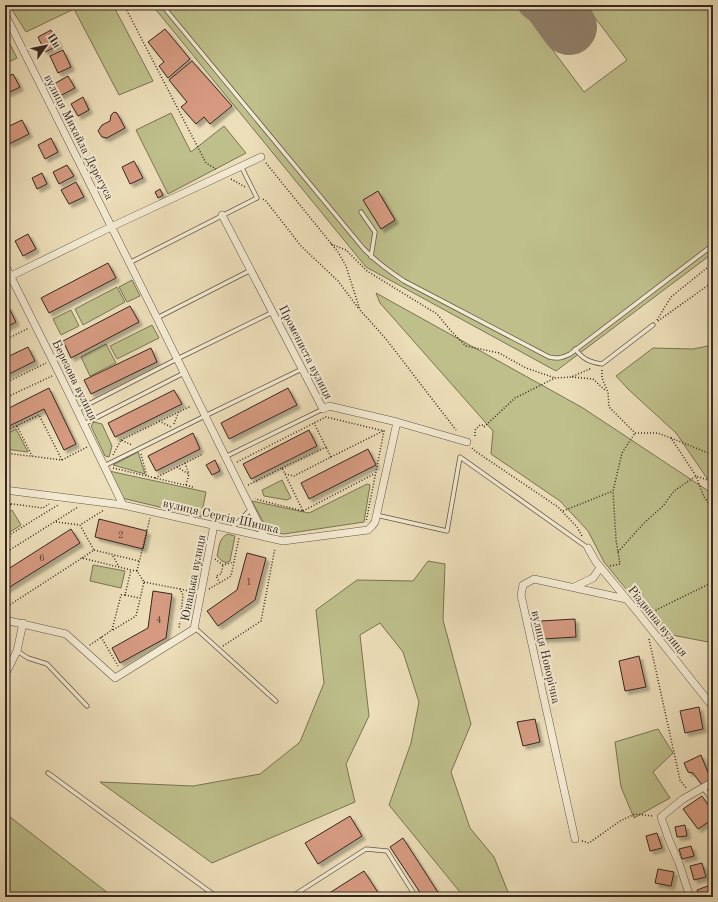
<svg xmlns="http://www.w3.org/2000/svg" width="718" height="902" font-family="'Old Standard TT',serif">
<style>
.green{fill:#bebf8b;stroke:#7a7356}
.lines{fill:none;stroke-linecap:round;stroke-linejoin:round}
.taxiway{stroke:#91826d;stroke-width:23}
.runway{stroke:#91826d;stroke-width:56}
.building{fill:#d59a80;stroke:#362721;filter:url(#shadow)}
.lane-casing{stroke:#645547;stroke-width:5}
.street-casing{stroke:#645547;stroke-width:8}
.path{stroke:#362721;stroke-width:1.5;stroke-dasharray:1 2;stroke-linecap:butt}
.lane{stroke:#f3ead2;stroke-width:3.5}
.street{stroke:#f3ead2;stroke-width:7}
.labels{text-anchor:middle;stroke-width:4;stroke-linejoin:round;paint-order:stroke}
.number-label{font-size:10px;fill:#5e4439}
.street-label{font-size:12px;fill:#362721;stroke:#f3ead2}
</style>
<defs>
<filter id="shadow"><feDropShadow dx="3.5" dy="3.5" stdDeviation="1" flood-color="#0004"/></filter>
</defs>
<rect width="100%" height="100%" fill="#ecdeb9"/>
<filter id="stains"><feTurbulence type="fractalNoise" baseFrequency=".005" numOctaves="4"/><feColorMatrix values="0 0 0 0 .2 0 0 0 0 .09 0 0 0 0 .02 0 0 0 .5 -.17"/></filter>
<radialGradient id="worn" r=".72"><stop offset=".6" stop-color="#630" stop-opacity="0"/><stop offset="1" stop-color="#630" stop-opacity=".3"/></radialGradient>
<path class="green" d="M9,5H113L153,81L119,95L74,9L26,32Z
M152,5H519L584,92L627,60L590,11L598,5H713V253L556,371L366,267Z
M5,34L17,58L5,64Z
M171,113L191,152L224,126L246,153L168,194L136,130Z
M132,280L140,296L127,302L119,287Z
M117,287L125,302L83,325L75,309Z
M376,293L583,408L713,494V643L662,633L604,562L588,531L560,501L491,454L493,431L380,303Z
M71,310L79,326L61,335L53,319Z
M152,325L159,338L117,359L110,346Z
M106,344L116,363L90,376L81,357Z
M713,345V487L676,433L629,390L616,376L653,348L693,349Z
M94,422L102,424L112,446L109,457L105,456L91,426Z
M16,429L28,452L5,449V435Z
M138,452L145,474L113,465Z
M109,471L206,492L201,517L122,498Z
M282,480L291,498L287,500L264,496L262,490Z
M367,484L370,485L364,522L284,534L268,531L252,501L309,513Z
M12,510L21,525L10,532L5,524V514Z
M228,534L235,536L230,561L226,563L222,561L217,556C219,548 219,537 228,534Z
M428,561L445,564L443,620L471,724L451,772L470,828L494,857L510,897H464L389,805L411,743L419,702L403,652L380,623L360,635L369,716L346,764L355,802L212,863L100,782L193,786L260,774L300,742L324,683L316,610L357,580L413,581Z
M93,565L125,571L121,588L90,581Z
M658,729L673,753L653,772L670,798L634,818L621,787L615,742Z
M5,813L113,897H15L5,891Z"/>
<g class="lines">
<path class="taxiway" d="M529,5C544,20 567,21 581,5"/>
<path class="runway" d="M553,5L569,27"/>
</g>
<path class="building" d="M165,29L190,59L168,78L159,66L164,62L148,42Z
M51,30L59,45L45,52L38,37Z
M63,50L71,67L58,73L50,56Z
M192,61L232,106L210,124L204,117L196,124L181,107L187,102L169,80Z
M13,74L20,87L8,93L5,86V78Z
M68,76L75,88L60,96L54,84Z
M83,97L89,110L78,116L71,104Z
M114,112L117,113L125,128L107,138L102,137L98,131L102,125L110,121L111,115Z
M22,120L29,134L9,144L5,136V128Z
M51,138L58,152L45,159L38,145Z
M134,161L143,178L130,184L122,167Z
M67,165L74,176L59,184L53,172Z
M42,173L47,184L37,189L32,178Z
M76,182L84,197L69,204L61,190Z
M160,189L163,195L158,198L155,192Z
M378,191L395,220L381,229L363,200Z
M28,234L36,249L23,256L15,241Z
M108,263L116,278L49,313L41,298Z
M8,306L16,322L5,328V308Z
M130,306L139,322L71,358L63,341Z
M28,347L35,361L5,376V358Z
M151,348L157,362L91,394L84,380Z
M49,388L76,444L64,450L44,409L5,428V410Z
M288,388L297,405L229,439L221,423Z
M174,390L182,404L115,437L108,423Z
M309,430L317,446L251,479L243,464Z
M193,433L200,449L156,471L148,456Z
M368,449L376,465L309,499L301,483Z
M215,460L220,471L212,475L206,465Z
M99,519L147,531L143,549L95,537Z
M71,529L80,543L5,590V571Z
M247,553L266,558L255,600L218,626L207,611L237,590Z
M153,591L172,594L166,638L120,663L112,648L148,628Z
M575,619L576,637L543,639L541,621Z
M639,656L646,687L625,691L619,661Z
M699,707L703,729L685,733L680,711Z
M535,719L540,742L523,746L517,722Z
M701,755L711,780L702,785L693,773L688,772L684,763Z
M702,796L713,812V819L698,829L683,809Z
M350,816L362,836L318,864L305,843Z
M685,825L687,836L677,837L675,827Z
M657,833L662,848L650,851L646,836Z
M403,838L441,897H423L390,847Z
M691,846L694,856L682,859L679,849Z
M702,863L706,877L694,880L690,866Z
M658,869L674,872L671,886L655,883Z
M364,871L381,897H323Z
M713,884V893L711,894L712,897H700L697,890Z"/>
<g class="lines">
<defs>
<path id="lane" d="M162,5L363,248C375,261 389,271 404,281L549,357C558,359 562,358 570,354L713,245
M361,212L375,232L371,257
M129,263L257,198L241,166
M157,318L251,270
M575,349C583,359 589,362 602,364L653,325
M77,410L177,359L273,312
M84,424L184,373
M225,457L323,409
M104,466L205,416L302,369
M376,515L447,531L460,457L588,548
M231,529L251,509
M194,627L276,701
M17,651L28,658L47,664L87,706
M48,773L217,897
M703,788L713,801
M291,897L366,849L387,851L416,897"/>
<path id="street" d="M5,14L157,318L265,537
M222,215L323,409L329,406L397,422L467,442
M5,265L59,373L123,505
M5,279L111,227L261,157
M5,490L123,505L283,541L368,530L372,526L375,522L397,422
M588,548L596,562L639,614L713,707
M574,587L593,578L600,568
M5,620L66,634L115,678L194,629L214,525
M5,675L17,651L23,623
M575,839L521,595L523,585L534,579L626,599
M690,897L679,863L669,840L661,817L683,799L713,782"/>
</defs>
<use href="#lane" class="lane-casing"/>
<use href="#street" class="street-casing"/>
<path class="path" d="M124,5L206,163L216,169
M266,163L338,252L346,266L360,310L386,339L456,430
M231,179L245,187
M263,199L266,201L301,246L338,281L359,309
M331,244L346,250L367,271L437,314L451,331L466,346L499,353L526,368L555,378
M657,320L671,297L713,263
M658,321L707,286L713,284
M5,340L29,328
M602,370V378L608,392L609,407L635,433H658L671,438L696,476L704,497L713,508
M572,377L593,379L606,391
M5,383L46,363
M5,398L52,376
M159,421L171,427
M174,424L179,411
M17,426L32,456
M484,427L515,398L555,378L571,377L592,368
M5,431L39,415L62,460L5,453
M475,436V430L480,425H485
M671,438L713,455
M121,440L191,406
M472,448L475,451L558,507L577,527L582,536
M141,454L147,477
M113,455L121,440L132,445
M331,457L383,431
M62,460L87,447
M237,462L326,417L384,431L366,522
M185,463L189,474
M177,467L189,474L186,485
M113,468L193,487
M282,468L326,447L314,423
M285,474L294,476L331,457L326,447
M155,478L203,454
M248,485L282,468L303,511L255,499
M5,503L43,508L49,504
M5,508L12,504
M303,511L374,474
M563,511L613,491
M56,522L80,525
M5,544L9,541L11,534L58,505
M94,550L139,561
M618,552L643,524L663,506L674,491L696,476L713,482
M5,553L78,507
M113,556L119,567
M82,558L94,550L80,525L104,510
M215,559L223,565L234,562
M610,566L620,564L616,540L613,491L622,453L635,433
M137,571L150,518
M144,582L180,589L183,595L179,629
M220,583L216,576L221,574L223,565
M180,589L194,592
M209,589L231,576L239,538
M125,595L139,598
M5,608L82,558L131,570L125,595H121L112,630L90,645V646
M647,613L656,610L713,582
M113,630L136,616L144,582L137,571L131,570
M101,637L118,666
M649,639L680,780L687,789
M223,646L261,621L275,548
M582,841L589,843L620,821L635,814L653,816"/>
<use href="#lane" class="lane"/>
<use href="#street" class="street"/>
</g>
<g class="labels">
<g class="number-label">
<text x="121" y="538">2</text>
<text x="42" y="561">6</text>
<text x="249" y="585">1</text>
<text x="159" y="623">4</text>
</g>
<g class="street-label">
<text transform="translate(79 137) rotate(63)" y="4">вулиця Михайла Дерегуса</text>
<text transform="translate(306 352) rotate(63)" y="4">Промениста вулиця</text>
<text transform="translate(75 380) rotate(64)" y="4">Березова вулиця</text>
<text transform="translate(221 516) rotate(13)" y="4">вулиця Сергія Шишка</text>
<text transform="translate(193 578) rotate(-79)" y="4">Юнацька вулиця</text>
<text transform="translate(658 621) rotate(51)" y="4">Різдвяна вулиця</text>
<text transform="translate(546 657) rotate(77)" y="4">вулиця Новорічна</text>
</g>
</g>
<rect width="718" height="902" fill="none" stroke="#ecdeb9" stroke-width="20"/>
<rect x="6" y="6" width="706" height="890" fill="none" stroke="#362721" stroke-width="2"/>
<rect x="10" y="10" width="698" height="882" fill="none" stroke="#362721"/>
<g transform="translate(46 46) rotate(57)" stroke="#f3ead2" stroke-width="3" paint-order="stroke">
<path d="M0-3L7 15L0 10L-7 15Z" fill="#362721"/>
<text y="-6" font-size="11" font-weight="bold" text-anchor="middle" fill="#362721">Пн</text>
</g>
<rect width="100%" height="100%" filter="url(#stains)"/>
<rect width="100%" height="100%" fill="url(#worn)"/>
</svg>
